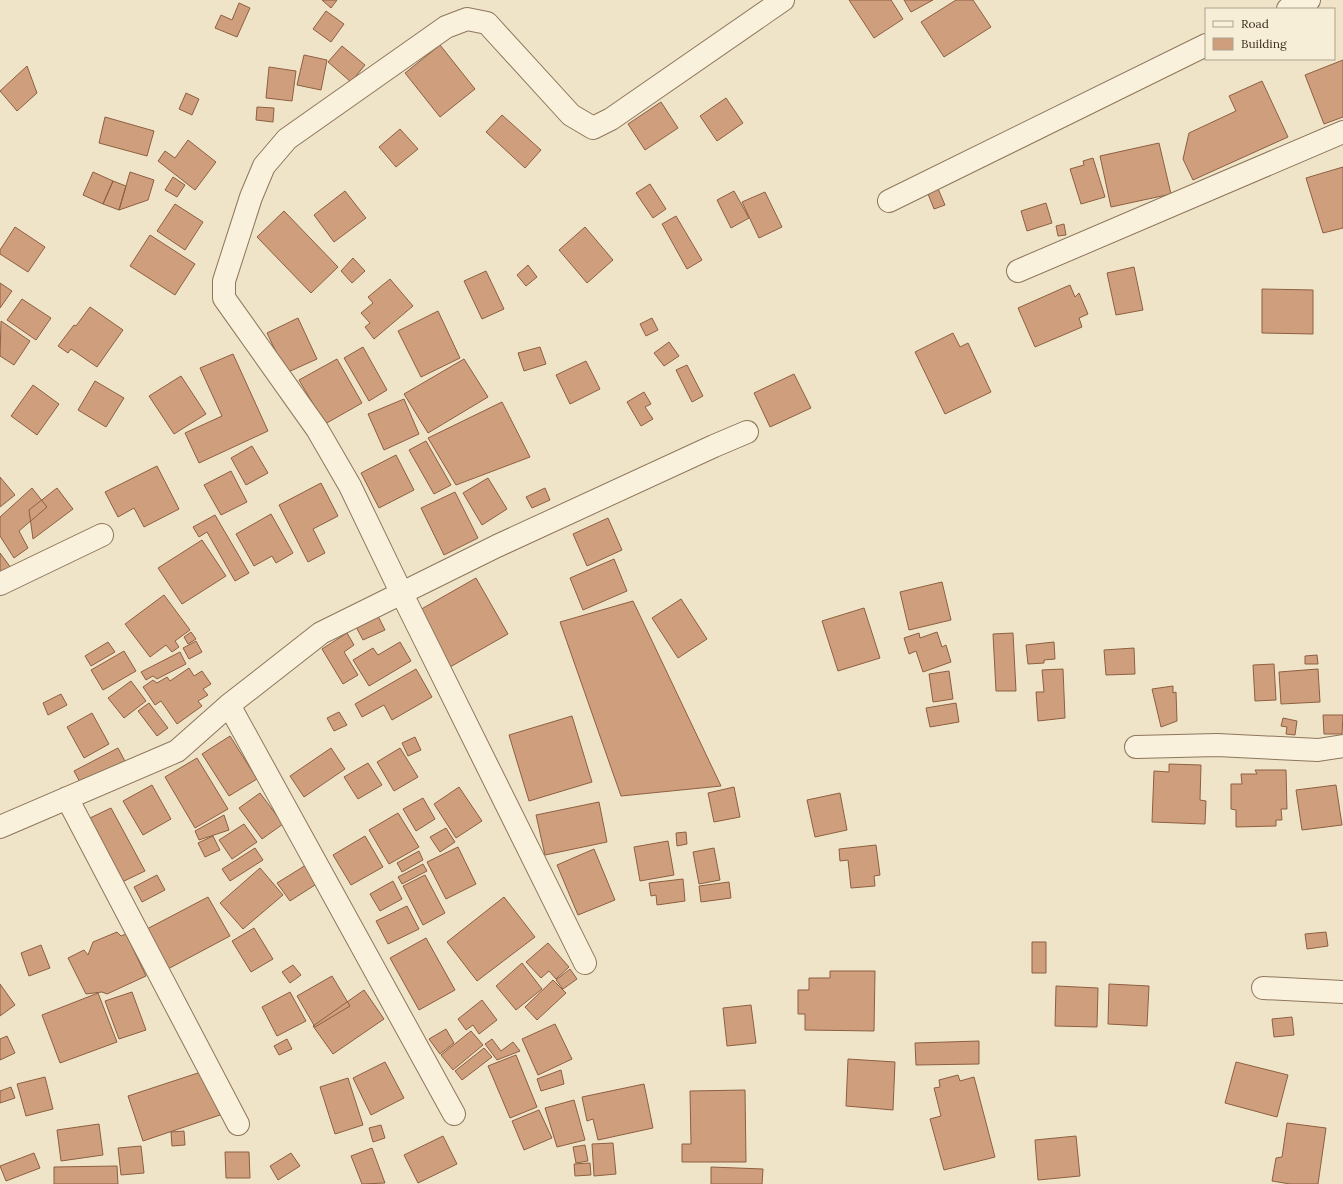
<svg xmlns="http://www.w3.org/2000/svg" width="1343" height="1184" font-family="Lora,serif">
<style>
.building{fill:#cf9f7d;stroke:#8d5f41}
.lines{fill:none;stroke-linecap:round;stroke-linejoin:round}
.minor-casing{stroke:#8d765c;stroke-width:24}
.minor{stroke:#faf1dc;stroke-width:22}
</style>
<rect width="100%" height="100%" fill="#f0e4c8"/>
<path class="building" d="M322,0H337L331,8Z
M849,0H891L903,19L874,38Z
M904,0H933L911,12Z
M956,0H973L991,27L944,57L921,22Z
M239,3L250,8L237,37L215,28L221,15L232,20Z
M326,11L344,24L331,42L313,29Z
M440,45L475,89L440,117L405,73Z
M342,46L365,65L351,82L328,62Z
M304,55L327,60L321,90L297,85Z
M1343,60V117L1324,124L1305,75Z
M27,66L37,93L17,111L0,91Z
M269,67L296,71L292,101L266,98Z
M1262,81L1288,137L1193,180L1183,159L1189,133L1236,111L1229,96Z
M186,93L199,99L192,115L179,109Z
M726,98L743,123L717,141L700,116Z
M661,102L678,128L645,150L628,124Z
M257,107L274,108L273,122L256,120Z
M502,115L541,150L525,168L486,132Z
M105,117L154,131L147,156L99,143Z
M400,129L418,149L396,167L379,147Z
M188,140L216,162L195,190L158,161L165,151L175,158Z
M1159,143L1171,194L1111,207L1100,156Z
M1093,158L1105,197L1081,204L1070,169L1084,165L1083,161Z
M1343,167V228L1323,233L1306,178Z
M93,172L113,181L103,204L83,195Z
M130,172L154,180L148,200L119,210Z
M173,177L185,185L177,197L165,190Z
M113,181L126,186L119,210L103,204Z
M650,184L666,209L653,218L636,193Z
M936,184L945,205L934,209L926,189Z
M345,191L366,218L334,242L314,215Z
M734,191L749,218L731,228L717,200Z
M765,192L782,227L759,238L742,202Z
M1046,203L1052,223L1027,231L1021,211Z
M175,204L203,222L185,250L157,231Z
M284,211L338,267L311,293L257,237Z
M676,216L702,260L687,269L662,224Z
M1064,224L1066,235L1058,236L1056,226Z
M15,227L45,247L28,272L0,254V250Z
M585,227L613,260L587,283L559,250Z
M150,235L195,264L175,295L130,266Z
M353,258L365,271L352,283L341,271Z
M528,265L537,277L526,286L517,275Z
M1134,267L1143,310L1116,315L1107,273Z
M486,271L504,309L482,319L464,281Z
M390,279L413,306L374,339L365,327L370,323L361,313L373,303L368,297Z
M0,283L12,291L0,308Z
M1070,285L1075,297L1079,293L1088,314L1079,318L1082,327L1035,347L1018,308Z
M1262,289L1313,290V334L1262,333Z
M22,299L51,318L36,340L7,320Z
M90,307L123,330L97,367L71,349L68,353L58,346L74,325L76,326Z
M438,311L460,358L421,377L398,331Z
M298,318L317,359L286,373L267,333Z
M652,318L658,330L646,336L640,324Z
M1,321L30,341L14,365L0,356Z
M953,333L960,347L968,343L991,392L945,414L915,352Z
M669,342L679,356L664,366L654,353Z
M363,347L387,390L369,401L344,358Z
M540,347L546,364L524,371L518,353Z
M233,354L268,431L199,463L185,433L222,416L200,368Z
M337,359L362,403L325,424L299,380Z
M464,359L488,397L428,433L404,394Z
M586,361L600,389L570,404L556,375Z
M687,365L703,396L692,402L676,370Z
M794,374L811,408L770,427L754,393Z
M181,376L206,414L174,434L149,396Z
M95,381L124,398L106,427L78,410Z
M33,385L59,404L37,435L11,416Z
M644,392L651,404L645,407L653,419L641,426L627,402Z
M404,399L419,434L384,450L368,414Z
M502,402L530,457L456,485L428,438Z
M426,441L451,485L434,494L409,450Z
M252,446L268,473L246,485L231,458Z
M396,455L414,490L379,508L361,473Z
M157,466L179,509L144,527L134,508L118,517L105,492Z
M231,471L247,502L221,515L204,485Z
M0,477L15,495L0,507Z
M488,478L507,509L482,525L463,493Z
M321,483L338,516L313,529L325,553L308,562L279,505Z
M32,488L47,507L19,531L28,548L14,558L0,536V517Z
M57,488L73,509L33,539L29,510Z
M545,488L550,500L532,508L526,497Z
M455,492L478,538L444,555L421,508Z
M271,514L293,553L276,563L272,556L254,566L236,534Z
M215,515L249,573L235,581L207,532L199,537L193,527Z
M608,518L622,550L587,566L573,534Z
M202,540L226,576L182,604L158,568Z
M0,553L17,576L0,582Z
M614,559L627,591L583,610L570,578Z
M476,578L508,634L450,667L418,611Z
M942,582L951,620L909,630L900,592Z
M164,595L190,630L175,641L179,647L172,652L166,645L150,657L125,624Z
M681,599L707,639L678,658L652,618Z
M633,601L721,786L621,796L560,622Z
M864,608L880,658L838,671L822,621Z
M377,614L385,630L363,640L355,625Z
M191,632L196,639L188,644L184,637Z
M937,632L942,647L946,645L951,662L923,672L916,651L909,654L904,638L919,633L920,638Z
M347,633L354,645L344,652L358,675L343,684L322,649Z
M1013,633L1016,691H996L993,634Z
M196,641L202,652L189,659L183,648Z
M108,642L115,652L91,666L85,656Z
M400,642L411,661L369,686L353,660L373,648L378,655Z
M1054,642L1055,659L1044,660V663L1028,664L1026,645Z
M1134,648L1135,674L1106,675L1104,650Z
M124,651L136,671L103,690L91,670Z
M180,652L186,664L157,679L153,676L146,680L141,672Z
M1317,655L1318,664H1305V656Z
M1274,664L1276,700L1255,701L1253,665Z
M189,668L194,676L202,671L211,684L203,689L208,695L198,701L202,706L177,724L161,701L155,705L143,687L153,680L157,683L167,677L170,681Z
M416,669L432,697L392,720L384,705L362,717L355,704Z
M1063,669L1065,718L1038,721L1036,692H1044L1042,670Z
M1318,669L1320,702L1281,704L1279,672Z
M949,671L953,699L933,702L929,674Z
M131,681L146,701L124,718L108,698Z
M1173,686V693L1176,692L1177,721L1161,727L1152,689Z
M61,694L67,705L48,715L43,703Z
M149,703L168,728L157,736L138,711Z
M956,703L959,722L930,727L926,708Z
M339,712L347,725L334,731L327,718Z
M92,713L109,744L84,758L67,727Z
M1323,715H1343L1342,734H1324Z
M572,716L592,782L529,801L509,735Z
M1283,718L1297,721L1295,735L1286,734L1287,727L1281,726Z
M230,736L257,779L229,796L202,754Z
M415,737L421,750L408,756L402,743Z
M118,748L127,765L83,788L74,771Z
M331,748L345,769L304,797L290,776Z
M400,748L418,777L394,791L377,762Z
M197,758L228,809L195,828L165,777Z
M368,763L382,785L358,799L344,777Z
M1169,764L1201,765L1200,800L1206,801L1205,824L1152,822L1154,771L1169,772Z
M1255,770H1286L1287,809H1281L1282,820H1276V826L1236,827V810L1231,809V784H1242L1241,774H1257Z
M152,785L171,819L143,835L123,801Z
M1336,785L1342,825L1302,830L1296,790Z
M459,787L482,821L456,838L434,804Z
M734,787L740,817L714,822L708,793Z
M260,793L283,824L262,839L239,808Z
M840,793L847,830L815,837L807,800Z
M423,798L435,819L416,831L403,809Z
M599,802L607,842L545,855L536,815Z
M111,808L145,871L120,883L90,818Z
M398,813L419,847L389,864L369,830Z
M224,815L229,830L199,840L195,831Z
M244,824L257,842L232,859L219,840Z
M446,828L455,842L440,852L430,837Z
M686,832L687,844L677,846L676,833Z
M213,836L220,850L205,857L198,843Z
M365,836L383,867L351,885L333,855Z
M668,841L674,875L640,881L634,847Z
M876,845L880,875L874,876L875,886L851,888L848,860L840,861L839,849Z
M458,847L476,884L446,899L427,862Z
M255,848L263,860L230,881L222,869Z
M714,848L720,880L699,884L693,852Z
M594,849L615,900L578,915L557,865Z
M419,851L423,860L402,872L397,863Z
M423,864L427,871L402,884L398,877Z
M306,865L318,883L290,901L277,883Z
M260,868L283,895L243,929L220,903Z
M157,875L165,890L142,902L134,887Z
M425,875L445,913L423,925L403,886Z
M683,879L685,901L657,905L656,895L651,896L649,883Z
M393,881L402,899L380,911L370,894Z
M729,882L731,898L701,902L699,886Z
M208,897L230,936L166,970L145,930Z
M504,897L535,937L477,981L447,942Z
M407,906L419,929L388,944L376,921Z
M254,928L273,959L251,972L232,941Z
M117,932L121,936L126,934L146,976L107,994L102,992L86,994L68,958L84,950L88,955L93,942Z
M1326,932L1328,946L1307,949L1305,934Z
M426,938L455,990L419,1010L390,958Z
M1032,942H1046V973H1032Z
M548,943L569,967L556,979L549,971L541,978L526,962Z
M41,945L50,968L29,976L21,953Z
M522,963L542,989L516,1010L496,986Z
M293,965L301,975L290,983L282,972Z
M570,969L577,979L563,989L556,980Z
M830,971H875L874,1031L805,1030V1014H798V990H809V978H830Z
M332,976L350,1006L315,1027L297,996Z
M553,980L566,993L537,1020L525,1007Z
M0,984L15,1005L0,1016Z
M1109,984L1149,986L1147,1026L1108,1024Z
M1056,986L1098,988L1097,1027L1055,1026Z
M364,990L384,1019L333,1054L313,1026Z
M132,992L146,1030L119,1039L105,1001Z
M290,992L306,1021L277,1036L262,1007Z
M98,993L117,1042L60,1063L42,1015Z
M482,1000L497,1020L479,1034L473,1025L466,1030L458,1019Z
M751,1005L756,1043L727,1046L723,1008Z
M1292,1017L1294,1035L1274,1037L1272,1019Z
M555,1024L572,1059L538,1075L522,1039Z
M446,1029L454,1043L440,1054L429,1039Z
M471,1031L483,1045L453,1070L441,1055Z
M7,1036L15,1053L0,1060V1039Z
M287,1039L292,1049L279,1055L274,1046Z
M492,1039L501,1051L513,1042L520,1051L497,1060L485,1044Z
M979,1041V1064L916,1065L915,1043Z
M484,1048L492,1057L462,1080L455,1071Z
M516,1055L537,1107L510,1118L488,1066Z
M848,1059L895,1062L893,1110L846,1106Z
M385,1062L404,1098L371,1115L353,1078Z
M1236,1062L1288,1075L1277,1117L1225,1103Z
M561,1070L564,1084L541,1091L537,1079Z
M204,1071L220,1115L143,1141L128,1096Z
M958,1075L960,1081L974,1077L995,1157L944,1170L930,1119L941,1116L934,1088L940,1087L939,1080Z
M45,1077L53,1109L26,1116L17,1084Z
M348,1078L363,1125L335,1134L320,1087Z
M644,1084L653,1128L598,1140L593,1119L587,1121L582,1097Z
M11,1087L15,1098L0,1103V1091Z
M745,1090L746,1162H682V1144H691L690,1091Z
M574,1100L585,1140L557,1147L545,1108Z
M539,1110L552,1138L524,1150L512,1121Z
M1287,1123L1326,1128L1318,1184H1290L1272,1181L1276,1158L1282,1157Z
M99,1124L103,1155L61,1161L57,1130Z
M381,1125L385,1138L373,1142L369,1128Z
M184,1131L185,1145L172,1146L171,1132Z
M443,1136L457,1164L418,1183L404,1155Z
M1076,1136L1080,1176L1038,1180L1035,1140Z
M613,1143L616,1174L594,1176L592,1144Z
M585,1145L588,1161L576,1163L573,1147Z
M141,1146L144,1173L121,1175L118,1148Z
M372,1148L385,1183L362,1184L351,1156Z
M225,1152H249L250,1178H226Z
M34,1153L40,1168L6,1181L0,1166Z
M291,1153L300,1166L278,1180L270,1166Z
M590,1163L591,1175L575,1176L574,1164Z
M117,1166L118,1184H54V1167Z
M711,1167L763,1169L762,1184H711Z"/>
<g class="lines">
<defs>
<path id="minor" d="M1288,9L1309,0
M889,201L1206,45
M1018,271L1343,132
M0,584L102,535
M229,705L454,1114
M1136,747L1217,745L1318,750L1343,746
M67,798L238,1124
M0,827L177,751L229,705L321,633L497,546L714,446L747,432
M585,963L401,592L350,486L317,429L224,298V281L251,197L264,166L287,139L446,27L467,19L487,23L571,115L593,128L611,119L783,0
M1263,988L1343,992"/>
</defs>
<use href="#minor" class="minor-casing"/>
<use href="#minor" class="minor"/>
</g>
<rect x="1205" y="8" width="130" height="52" fill="#f7eed8" stroke="#ada18e"/>
<rect x="1213" y="21" width="20" height="6" fill="#faf1dc" stroke="#ada18e"/>
<text x="1241" y="28" font-size="12" fill="#3d2e20">Road</text>
<rect x="1213" y="38" width="20" height="12" fill="#cf9f7d" stroke="#ada18e"/>
<text x="1241" y="48" font-size="12" fill="#3d2e20">Building</text>
</svg>
